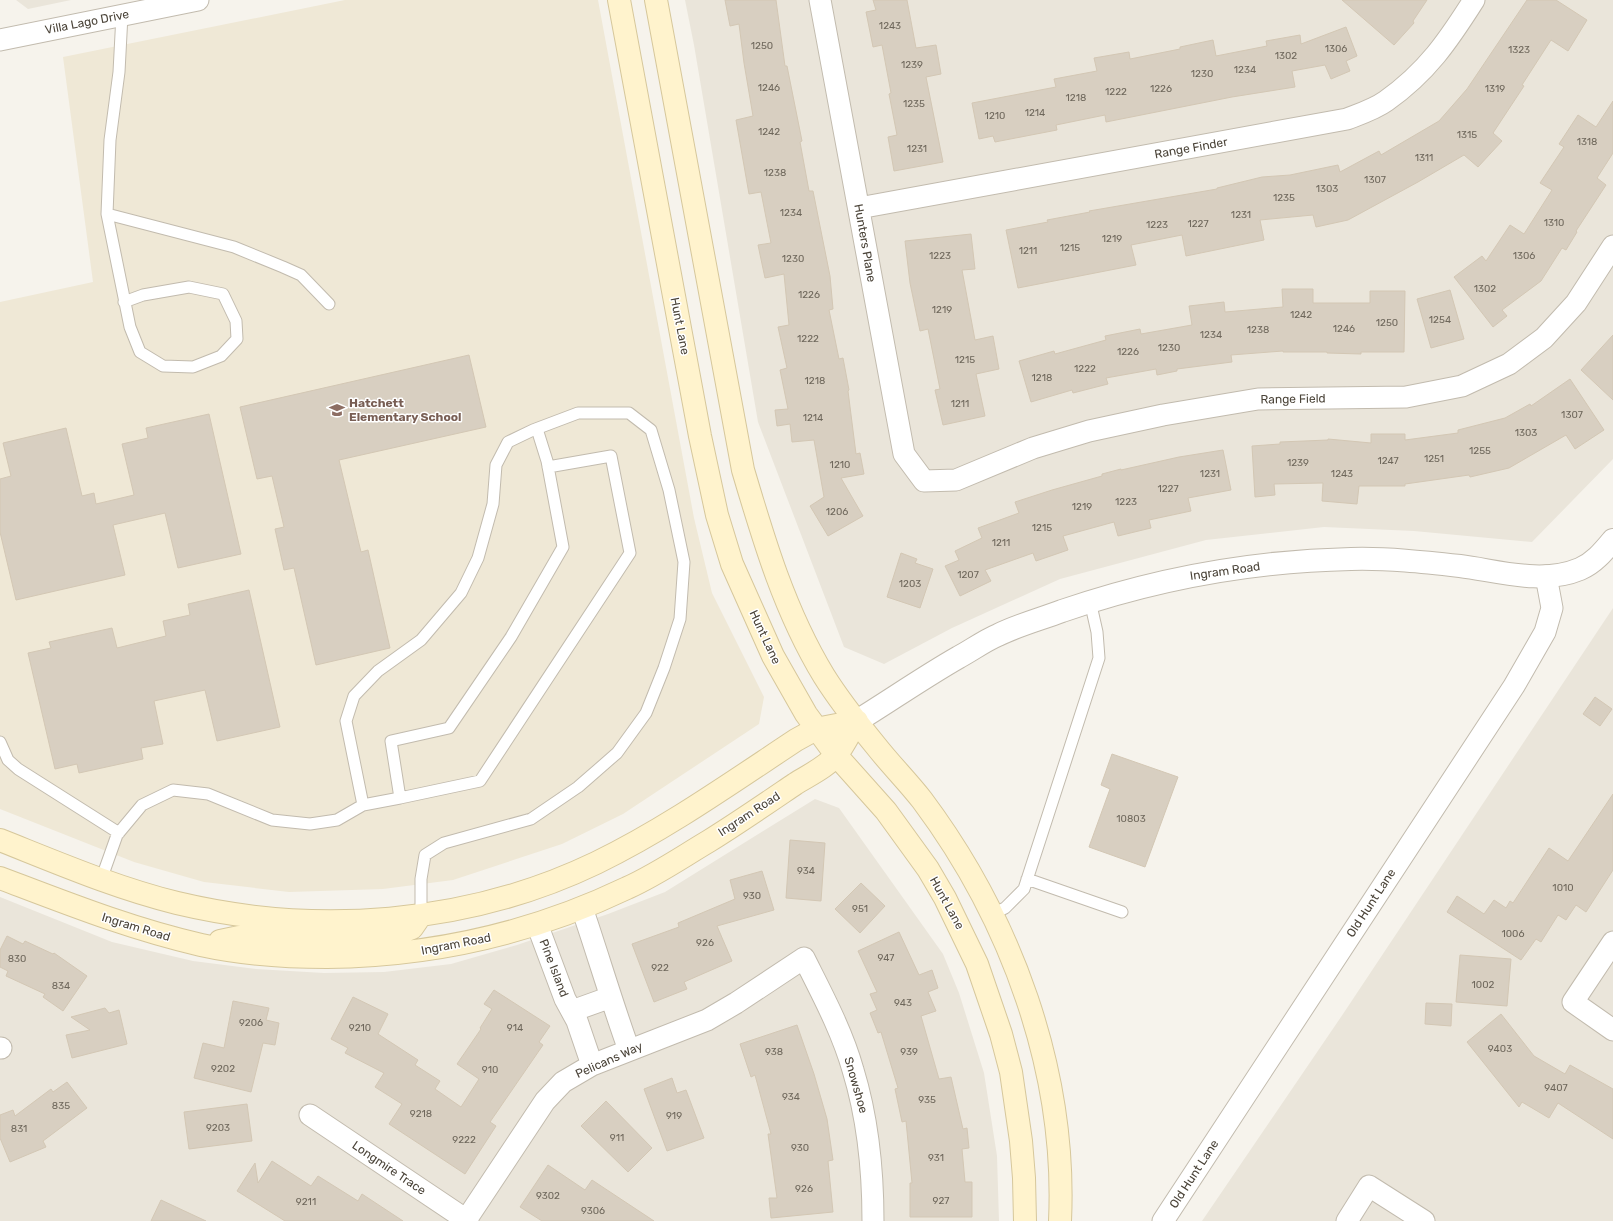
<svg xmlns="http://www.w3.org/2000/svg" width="1613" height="1221" font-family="Rubik,sans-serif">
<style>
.residential{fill:#eae5da}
.education{fill:#efe8d6}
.building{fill:#d8cfc1;stroke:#d3c7b4}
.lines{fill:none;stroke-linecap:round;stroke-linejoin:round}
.service-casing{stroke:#c2bbae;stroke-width:13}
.minor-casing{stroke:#c2bbae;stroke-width:23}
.tertiary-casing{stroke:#c2bbae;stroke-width:24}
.secondary-casing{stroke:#d6c79b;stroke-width:24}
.service{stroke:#fff;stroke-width:11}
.minor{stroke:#fff;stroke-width:21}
.tertiary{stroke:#fff;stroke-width:22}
.secondary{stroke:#fff3cd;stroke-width:22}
.labels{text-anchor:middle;stroke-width:3;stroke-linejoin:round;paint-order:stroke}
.number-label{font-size:10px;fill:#6e675b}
.street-label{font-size:12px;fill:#4b4439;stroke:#fff}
.education-label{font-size:12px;font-weight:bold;fill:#785e54;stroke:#fff;text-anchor:start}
</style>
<rect width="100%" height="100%" fill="#f6f3ec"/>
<path class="residential" d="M16,0H71L28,9Z
M685,0H1613V459L1532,542L1414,531L1324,527L1206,540L1060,579L952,628L884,664L844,647L758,422L694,45Z
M1613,608V1221H1202L1343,1014Z
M815,799L839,808L943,954L959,993L984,1073L997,1156L999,1221H0V897L112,942L193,961L256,969L324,973L384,972L451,964L517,945L608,914L665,892Z"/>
<path class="education" d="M345,0H598L694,518L712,593L764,697L759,724L623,814L562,844L453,880L383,889L289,892L204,882L134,862L0,809V302L93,282L63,57Z"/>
<path class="building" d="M725,0H776L785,66H787L802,141L800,142L809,191H813L830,276L833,309L829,310L839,359L843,358L849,390L848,391L856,454L860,453L864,474L841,478L863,516L828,536L810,506L824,497L814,440L792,442L790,424L777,426L775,410L788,409L780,370L787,368L778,327L789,325L784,274L765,278L758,245L771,243L761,192L749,194L736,120L753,116L744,63L739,24L730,26Z
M873,0H907L916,48L936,45L941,74L926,77L943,162L894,171L888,137L897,135L889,94L891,93L882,45L873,47L866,12L876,10Z
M1342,0H1427L1413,21L1414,23L1394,45Z
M1527,0H1556L1587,20L1568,51L1551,40L1522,85L1524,86L1493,133L1502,141L1478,167L1464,155L1418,182L1348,220L1316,227L1313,215L1260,220L1264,240L1186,256L1182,235L1131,245L1136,265L1018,288L1006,230L1048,222L1047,220L1090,212L1089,211L1217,189V188L1262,177L1290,175L1338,165L1340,172L1379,151L1381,155L1439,121L1467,89Z
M1346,27L1357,56L1346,61L1350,71L1331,79L1325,65L1292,71L1295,87L1232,97L1106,122L1105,115L1056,125L1057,130L995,142L993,136L979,139L972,103L1056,87L1054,79L1097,71L1094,58L1129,52L1130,59L1180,49V47L1213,40L1216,56L1267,46L1266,41L1300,35L1301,44Z
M1613,101V153L1597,178L1606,185L1576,231L1577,232L1566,250L1562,248L1541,281L1502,310L1507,316L1493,327L1454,277L1482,256L1486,261L1510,225L1524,234L1552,190L1540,183L1564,147L1559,144L1578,115L1596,127Z
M971,234L975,269L962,270L975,340L993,336L999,369L976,374L985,416L943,425L935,390L940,389L928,329L920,331L910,283L905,241Z
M1282,289H1313V303H1370V291H1405L1404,352H1361V354L1327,353V352H1283V351L1231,355L1232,362L1177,369V371L1157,375L1156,369L1106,378L1108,384L1073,393L1072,390L1031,402L1019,361L1054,351L1055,354L1106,340L1105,336L1140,329L1141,334L1192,325L1189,306L1224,302L1225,312L1283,307Z
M1450,290L1464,339L1431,348L1417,299Z
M1613,335V400L1581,370Z
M469,355L486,427L339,460L361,552L368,550L390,648L316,665L294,568L284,570L275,529L284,527L272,476L257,479L240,407Z
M1570,379L1604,430L1575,449L1566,435L1509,468L1470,477L1469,475L1405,484V486H1359L1357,504L1322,501L1323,483L1274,484L1275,495L1255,497L1252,446L1280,444V442L1328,440V439L1371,443V434H1405V440L1458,433V430L1505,418L1530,404L1531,406Z
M209,414L241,554L178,568L165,513L113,525L125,575L16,600L0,532V479L11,476L3,443L66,428L82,496L94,493L96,504L134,495L122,444L148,438L146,428Z
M1223,450L1231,490L1188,498L1191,511L1149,520L1151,528L1118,536L1114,522L1063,536L1068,550L1036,561L1033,553L985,570L991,581L960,596L945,566L959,560L955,551L982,538L978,528L1019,513L1015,502L1052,490L1102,476V474L1121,469V470L1179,457Z
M901,553L917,559L915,563L933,569L920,608L887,597Z
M249,590L280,727L217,741L205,690L154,701L163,744L141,748L143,759L79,773L77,764L55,769L28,653L51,648L49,642L112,628L117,648L166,636L163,621L190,615L188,604Z
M1595,697L1612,709L1600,726L1583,714Z
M1112,754L1178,777L1145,867L1089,847L1110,789L1101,785Z
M1613,794V870L1586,912L1576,905L1566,920L1558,915L1541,942L1536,939L1521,960L1447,912L1457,896L1484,914L1494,900L1506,908L1510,901L1513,903L1549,848L1568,861Z
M790,840L825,843L821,901L786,898Z
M762,871L774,910L717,926L732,961L684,982L687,989L654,1002L632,944L679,927L678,923L735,899L730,880Z
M861,883L885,906L860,933L835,909Z
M899,932L919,975L932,970L938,988L928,992L936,1011L921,1016L939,1079L951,1077L963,1129L967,1128L969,1148L962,1149L965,1182H972V1217H910V1183H912L906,1121L902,1122L895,1089L898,1088L881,1032L878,1033L870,1013L877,1010L870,994L877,992L858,951Z
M7,936L23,944L25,941L53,954L54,953L87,976L63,1011L43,997L45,994L6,976L8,971L0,967V950Z
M1460,955L1511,959L1507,1006L1456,1002Z
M494,990L550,1026L539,1042L543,1045L490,1122L496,1126L465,1174L389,1124L402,1104L375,1087L384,1073L345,1053L348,1048L331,1039L353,997L388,1014L378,1034L418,1060L415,1065L440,1081L435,1089L461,1107L479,1079L457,1064L481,1029L480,1028L492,1009L484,1004Z
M233,1001L269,1008L266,1020L279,1023L275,1045L263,1043L251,1092L194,1078L203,1043L224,1048Z
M1426,1003L1452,1004L1451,1026L1425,1024Z
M105,1008L109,1013L119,1010L127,1044L72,1058L66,1035L90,1030L71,1017Z
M1501,1014L1534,1056L1565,1074L1570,1065L1613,1089V1139L1558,1103L1549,1118L1522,1102L1519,1107L1467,1042Z
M797,1025L814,1074L827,1119L833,1160L828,1161L833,1212L771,1218L769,1198H777L768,1134H771L755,1075L751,1077L740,1044Z
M672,1078L677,1093L686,1090L704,1138L667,1151L644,1089Z
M67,1082L87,1108L43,1141L46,1147L10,1162L0,1138V1115L13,1110L15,1116L51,1089L53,1092Z
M606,1101L652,1148L628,1172L581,1126Z
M247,1104L252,1141L189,1149L184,1112Z
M272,1161L311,1186L318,1176L358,1201L362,1194L403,1221H285L237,1191L255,1163L258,1183Z
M548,1165L585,1190L592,1180L654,1221H542L520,1207Z
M161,1200L206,1221H151Z"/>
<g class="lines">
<defs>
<path id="service" d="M122,15L119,72L110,140L107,214L130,327L140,352L163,366L193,367L221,356L237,339L236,321L223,294L189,287L143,295L124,302
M107,214L234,247L283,267L301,275L329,304
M0,742L8,760L18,769L119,833
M400,798L480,781L630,553L611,456L548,467
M363,805L400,798L391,741L449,728L511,637L563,547L547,461L537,429
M1027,879L1122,912
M101,880L117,835L142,805L173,790L208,794L272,820L310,824L337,820L363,805L346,721L354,696L378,671L421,640L461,593L478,558L493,504L496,465L508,442L533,430L578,413H629L651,430L669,490L684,562L680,619L664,668L646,713L617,753L578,787L531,819L444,843L425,855L421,879V915
M992,914L1005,908L1024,889L1099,658L1097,632L1090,601"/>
<path id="minor" d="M820,0L904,454L924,481L956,480L1033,448L1089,431L1163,415L1258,399L1406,397L1462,386L1509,364L1544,338L1576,303L1613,246
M0,40L198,0
M859,208L1347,119C1360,114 1375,109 1386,101C1427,72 1448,41 1474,0
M582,908C598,955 612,1003 629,1050
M537,924L565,999L577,1021L592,1065
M1613,942L1573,1002L1613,1030
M572,1011L611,997
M0,1048H1
M310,1115L468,1221
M466,1220L545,1101L563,1082L592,1065L707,1020L736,1003L804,958C822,994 842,1031 853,1070C868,1119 873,1170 873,1221
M1163,1221L1514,686L1545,632L1552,608L1546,576
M1347,1221L1369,1186L1424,1221"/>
<path id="tertiary" d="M857,721C891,700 924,677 959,657C972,650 984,641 998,635C1018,625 1041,619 1062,611C1155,579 1252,561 1351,559C1387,558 1424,562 1460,566C1499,571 1542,585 1580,569C1594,563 1603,552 1613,540"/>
<path id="secondary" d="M619,0L700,436L717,515L732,564L773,656L806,714L836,755L886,811L928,869L945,898L977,964L1001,1034L1011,1072L1021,1141L1024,1178L1025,1221
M656,0L743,470C764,541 785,612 824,676C839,700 858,724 876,746C891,765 908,782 922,800C1011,919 1067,1071 1060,1221
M0,840C58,863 116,888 177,903C315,936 467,925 596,863C666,829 731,783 796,740L816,729L857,721
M0,878C66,903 131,929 201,945C242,954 285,957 327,957C433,956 531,934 627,888C656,875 682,857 709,841C738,823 767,803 795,784C809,775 827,767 837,754C845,744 850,732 857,721
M220,941L239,937L335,940L387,938L412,928L421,915"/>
</defs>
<use href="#service" class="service-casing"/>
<use href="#minor" class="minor-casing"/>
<use href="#tertiary" class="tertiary-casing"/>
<use href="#secondary" class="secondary-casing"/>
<use href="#service" class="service"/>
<use href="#minor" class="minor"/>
<use href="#tertiary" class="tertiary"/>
<use href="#secondary" class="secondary"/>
</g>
<defs>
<symbol id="school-bare" viewBox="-9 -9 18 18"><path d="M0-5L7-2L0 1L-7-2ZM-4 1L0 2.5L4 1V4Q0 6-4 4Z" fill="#8d6e63" stroke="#fff" stroke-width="2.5" paint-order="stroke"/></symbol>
</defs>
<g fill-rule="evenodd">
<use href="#school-bare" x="326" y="399" width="22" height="22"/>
</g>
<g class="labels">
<g class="number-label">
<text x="890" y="29">1243</text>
<text x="762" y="49">1250</text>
<text x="1336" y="52">1306</text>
<text x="1519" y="53">1323</text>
<text x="1286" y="59">1302</text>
<text x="912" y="68">1239</text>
<text x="1245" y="73">1234</text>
<text x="1202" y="77">1230</text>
<text x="769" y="91">1246</text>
<text x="1161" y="92">1226</text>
<text x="1495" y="92">1319</text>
<text x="1116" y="95">1222</text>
<text x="1076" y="101">1218</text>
<text x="914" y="107">1235</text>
<text x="1035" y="116">1214</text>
<text x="995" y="119">1210</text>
<text x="769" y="135">1242</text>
<text x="1467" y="138">1315</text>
<text x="1587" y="145">1318</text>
<text x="917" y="152">1231</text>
<text x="1424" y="161">1311</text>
<text x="775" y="176">1238</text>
<text x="1375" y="183">1307</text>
<text x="1327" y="192">1303</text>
<text x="1284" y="201">1235</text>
<text x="791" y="216">1234</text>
<text x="1241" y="218">1231</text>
<text x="1554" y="226">1310</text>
<text x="1198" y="227">1227</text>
<text x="1157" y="228">1223</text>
<text x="1112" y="242">1219</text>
<text x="1070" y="251">1215</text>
<text x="1028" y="254">1211</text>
<text x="940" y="259">1223</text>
<text x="1524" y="259">1306</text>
<text x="793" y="262">1230</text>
<text x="1485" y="292">1302</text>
<text x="809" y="298">1226</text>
<text x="942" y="313">1219</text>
<text x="1301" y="318">1242</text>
<text x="1440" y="323">1254</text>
<text x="1387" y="326">1250</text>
<text x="1344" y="332">1246</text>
<text x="1258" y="333">1238</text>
<text x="1211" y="338">1234</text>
<text x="808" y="342">1222</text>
<text x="1169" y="351">1230</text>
<text x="1128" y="355">1226</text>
<text x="965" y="363">1215</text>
<text x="1085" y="372">1222</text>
<text x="1042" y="381">1218</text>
<text x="815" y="384">1218</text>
<text x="960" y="407">1211</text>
<text x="1572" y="418">1307</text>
<text x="813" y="421">1214</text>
<text x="1526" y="436">1303</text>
<text x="1480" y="454">1255</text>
<text x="1434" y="462">1251</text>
<text x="1388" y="464">1247</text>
<text x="1298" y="466">1239</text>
<text x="840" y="468">1210</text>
<text x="1210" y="477">1231</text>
<text x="1342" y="477">1243</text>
<text x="1168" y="492">1227</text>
<text x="1126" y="505">1223</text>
<text x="1082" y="510">1219</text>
<text x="837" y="515">1206</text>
<text x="1042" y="531">1215</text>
<text x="1001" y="546">1211</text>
<text x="968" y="578">1207</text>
<text x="910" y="587">1203</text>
<text x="1131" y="822">10803</text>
<text x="806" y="874">934</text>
<text x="1563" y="891">1010</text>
<text x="752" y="899">930</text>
<text x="860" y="912">951</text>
<text x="1513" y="937">1006</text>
<text x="705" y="946">926</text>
<text x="886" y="961">947</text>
<text x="17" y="962">830</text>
<text x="660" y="971">922</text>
<text x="1483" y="988">1002</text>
<text x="61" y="989">834</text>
<text x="903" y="1006">943</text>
<text x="251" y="1026">9206</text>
<text x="360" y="1031">9210</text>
<text x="515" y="1031">914</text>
<text x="1500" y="1052">9403</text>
<text x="774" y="1055">938</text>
<text x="909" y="1055">939</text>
<text x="223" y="1072">9202</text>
<text x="490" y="1073">910</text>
<text x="1556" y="1091">9407</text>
<text x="791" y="1100">934</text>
<text x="927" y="1103">935</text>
<text x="61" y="1109">835</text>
<text x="421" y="1117">9218</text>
<text x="674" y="1119">919</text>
<text x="218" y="1131">9203</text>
<text x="19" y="1132">831</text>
<text x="617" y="1141">911</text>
<text x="464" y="1143">9222</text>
<text x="800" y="1151">930</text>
<text x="936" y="1161">931</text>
<text x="804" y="1192">926</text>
<text x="548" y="1199">9302</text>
<text x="941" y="1204">927</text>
<text x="306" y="1205">9211</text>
<text x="593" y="1214">9306</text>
</g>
<g class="street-label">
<text transform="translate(87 22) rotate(-11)" y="4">Villa Lago Drive</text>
<text transform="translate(1191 148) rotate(-10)" y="4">Range Finder</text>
<text transform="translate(865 243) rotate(80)" y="4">Hunters Plane</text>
<text transform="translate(680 326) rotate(79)" y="4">Hunt Lane</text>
<text transform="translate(1293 399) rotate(-1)" y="4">Range Field</text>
<text transform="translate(1225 571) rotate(-8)" y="4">Ingram Road</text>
<text transform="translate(765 637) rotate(65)" y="4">Hunt Lane</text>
<text transform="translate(749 814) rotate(-33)" y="4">Ingram Road</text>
<text transform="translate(947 903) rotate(61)" y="4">Hunt Lane</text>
<text transform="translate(1371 903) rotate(-57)" y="4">Old Hunt Lane</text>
<text transform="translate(136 927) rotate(17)" y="4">Ingram Road</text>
<text transform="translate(456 944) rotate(-11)" y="4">Ingram Road</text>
<text transform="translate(554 968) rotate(69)" y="4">Pine Island</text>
<text transform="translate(609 1060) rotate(-24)" y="4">Pelicans Way</text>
<text transform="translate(856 1085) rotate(74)" y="4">Snowshoe</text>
<text transform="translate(389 1168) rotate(34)" y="4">Longmire Trace</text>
<text transform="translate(1194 1174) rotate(-57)" y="4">Old Hunt Lane</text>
</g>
<g class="education-label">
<text x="349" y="407">Hatchett<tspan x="349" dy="14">Elementary School</tspan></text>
</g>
</g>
</svg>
